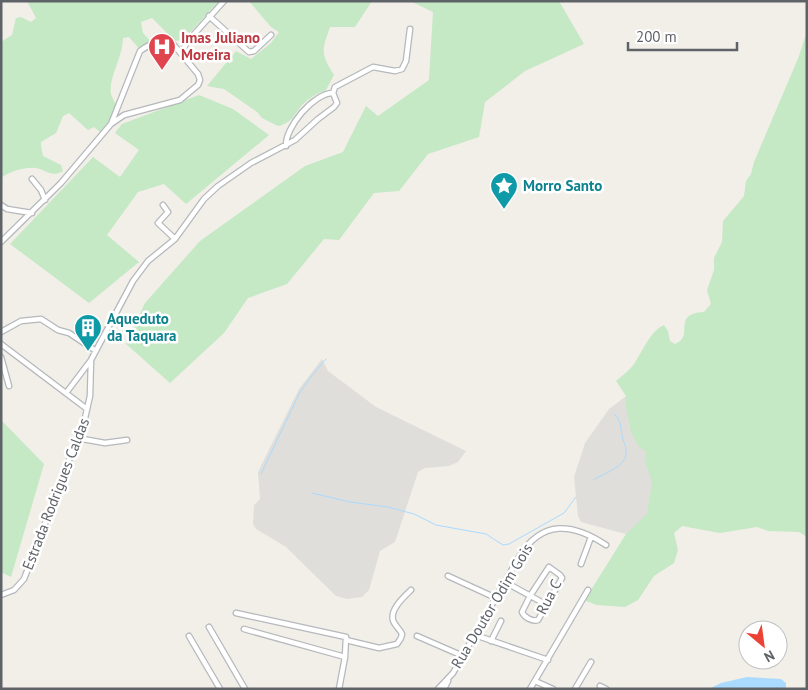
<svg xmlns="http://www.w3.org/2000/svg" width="808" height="690" font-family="'PT Sans',sans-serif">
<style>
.industrial{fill:#e0deda}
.green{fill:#c5e8c5}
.water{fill:#aadaff}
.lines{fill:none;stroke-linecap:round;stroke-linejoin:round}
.stream{stroke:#aadaff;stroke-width:1}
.minor-casing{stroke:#b5b8bc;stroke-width:7}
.minor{stroke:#fff;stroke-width:4.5}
.labels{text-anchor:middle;stroke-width:5;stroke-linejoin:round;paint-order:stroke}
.health-label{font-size:15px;font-weight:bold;fill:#be3a42;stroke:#fff;text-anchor:start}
.culture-label{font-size:15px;font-weight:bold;fill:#0d838f;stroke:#fff;text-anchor:start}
.street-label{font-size:15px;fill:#5f6368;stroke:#fff}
</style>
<rect width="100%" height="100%" fill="#f1efe8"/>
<path class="industrial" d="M322,359L328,371L376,407L466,451L458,462L449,466L425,468L418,472L395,542L380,551L369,590L362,597L347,599L336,596L286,547L256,529L253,524L254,505L260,499L258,472L299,389Z
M629,394L660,404L657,505L637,537L581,522L578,516L574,477L585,443L609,409Z"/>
<path class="green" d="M27,1H219L183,40L175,41L152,18L141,22L143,33L153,44L141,51L129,37L123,38C123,57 108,78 111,94C112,97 114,101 116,105L111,119L100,132L94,127L88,130L69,113L63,116L56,133L41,142V147L43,156L61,165L63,171C51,178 47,170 36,168C25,167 10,171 1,178V42L12,35L16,18L21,17L31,22L36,18Z
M249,1H372L355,27H330C322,50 320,53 334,75L326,90C317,93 309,98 302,105C294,115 292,123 278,126L262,118L257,112L224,89L207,86L236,51L251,59L271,43L279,32L271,27Z
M410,1H559L584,44L525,71L485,102L479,137L428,154L399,191L374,193L339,240L324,239L287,284L248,298L224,333L170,383L126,344L145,303L200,241L305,166L343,152L366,106L378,116L429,80L433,12Z
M807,36V537L799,532L768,531L757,527L720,533L682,526L674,533L678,550L674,563L654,576L638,600L625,607L597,605L586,601V598L626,534L647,514L652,482L645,462L646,452L639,447L631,432L626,408V396L616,381C623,375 629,371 634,364C643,351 650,331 664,325L668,331L670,341L675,344C696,336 670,314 704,312L711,304L707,290L714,270V258L722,242L723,221L744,196L746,181L751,174L754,162L799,56L805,37Z
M199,95L233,109L269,135L186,204L164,184L138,192L107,235L139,262L89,303L10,244L93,157L120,177L139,150L115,133L122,124Z
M1,420L44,464L11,577L1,572Z"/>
<path class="water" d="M747,677L781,679L786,683V689H709L721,683Z"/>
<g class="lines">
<path class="stream" d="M261,474L299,394L310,378L326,359
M593,480C603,474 625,467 626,454C627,447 623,442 622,435C620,425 622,422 614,414
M312,493L350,502L388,507L414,514L436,525L486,534L503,545L509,544L564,513L576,497"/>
<defs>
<path id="minor" d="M209,16L249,52L254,51L271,35
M183,54V50L187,42L224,1
M286,146C285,127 314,93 333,93
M32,179L41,190L45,200
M1,205L7,209L32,213
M163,205L168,212L158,223L175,239
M1,242L61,183L111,124L140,51C149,44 162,39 173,44L198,74L200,80L198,85L180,100L124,115L111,124
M1,332L21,321L41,319L58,330L69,333L96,351
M1,344L87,409
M1,357L9,386
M66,393L91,360
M77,438L105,443L127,440
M581,564L591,537
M549,567L560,575L562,578L538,620C532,622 524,617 522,612L530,596Z
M448,576L496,598
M505,582L547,605
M1,595L14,590L24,579L85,418L90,396L91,360L133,281L148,261L175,239L204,199L218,186L251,163L295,140L318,119L334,107L337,103L333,93L335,87L373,67L395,71L402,69L406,61L410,29
M236,613L346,637L345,657L339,689
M209,627L245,689
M244,629L345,657
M475,635L548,660
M189,636L220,689
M417,636L463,656
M346,640L379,648L397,644L401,638L402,634C400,629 394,625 393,620C390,609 404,597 411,590
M491,641L501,621
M535,681L553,689
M600,686L606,689
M438,689L453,673L519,557C542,519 573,523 606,545
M444,689L448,681
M530,689L588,590
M575,689L591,662"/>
</defs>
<use href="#minor" class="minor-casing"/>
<use href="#minor" class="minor"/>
</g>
<defs>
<symbol id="hospital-pin" viewBox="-11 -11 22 30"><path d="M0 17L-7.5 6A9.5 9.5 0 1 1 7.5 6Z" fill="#e0444e" stroke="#fff"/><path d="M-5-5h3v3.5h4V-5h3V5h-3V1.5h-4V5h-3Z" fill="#fff"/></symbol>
<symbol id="sight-pin" viewBox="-11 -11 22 30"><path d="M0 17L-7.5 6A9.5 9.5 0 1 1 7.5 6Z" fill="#0f9aa8" stroke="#fff"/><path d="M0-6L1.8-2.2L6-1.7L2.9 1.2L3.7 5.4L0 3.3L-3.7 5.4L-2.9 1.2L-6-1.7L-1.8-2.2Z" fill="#fff"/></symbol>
<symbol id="building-pin" viewBox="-11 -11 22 30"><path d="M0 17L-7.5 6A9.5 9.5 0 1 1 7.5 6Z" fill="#0f9aa8" stroke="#fff"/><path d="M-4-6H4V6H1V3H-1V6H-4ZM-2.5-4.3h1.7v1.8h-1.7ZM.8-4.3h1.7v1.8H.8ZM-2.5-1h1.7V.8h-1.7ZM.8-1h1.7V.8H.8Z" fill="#fff"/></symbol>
</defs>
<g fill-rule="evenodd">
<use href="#hospital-pin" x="146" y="31" width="32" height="43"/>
<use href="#sight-pin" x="488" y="170" width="32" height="43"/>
<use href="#building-pin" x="72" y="312" width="32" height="43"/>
</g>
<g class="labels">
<g class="health-label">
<text x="181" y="43">Imas Juliano<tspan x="181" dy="17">Moreira</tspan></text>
</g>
<g class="culture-label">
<text x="523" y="191">Morro Santo</text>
<text x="107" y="324">Aqueduto<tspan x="107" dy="17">da Taquara</tspan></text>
</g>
<g class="street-label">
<text transform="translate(56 494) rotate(-69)" y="5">Estrada Rodrigues Caldas</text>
<text transform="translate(549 597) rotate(-63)" y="5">Rua C</text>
<text transform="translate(492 606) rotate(-59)" y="5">Rua Doutor Odim Gois</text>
</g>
</g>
<rect width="808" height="690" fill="none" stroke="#5f6368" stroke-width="5"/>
<g transform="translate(763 645) rotate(151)"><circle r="24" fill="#ffffff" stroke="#bfc1c3"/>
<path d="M0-4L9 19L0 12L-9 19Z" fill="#ea4335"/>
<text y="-8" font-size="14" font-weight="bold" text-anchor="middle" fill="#5f6368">N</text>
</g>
<path d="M628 42v8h109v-8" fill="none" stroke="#5f6368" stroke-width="2.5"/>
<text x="636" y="42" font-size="15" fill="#5f6368" stroke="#ffffff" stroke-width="4" paint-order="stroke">200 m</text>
</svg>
